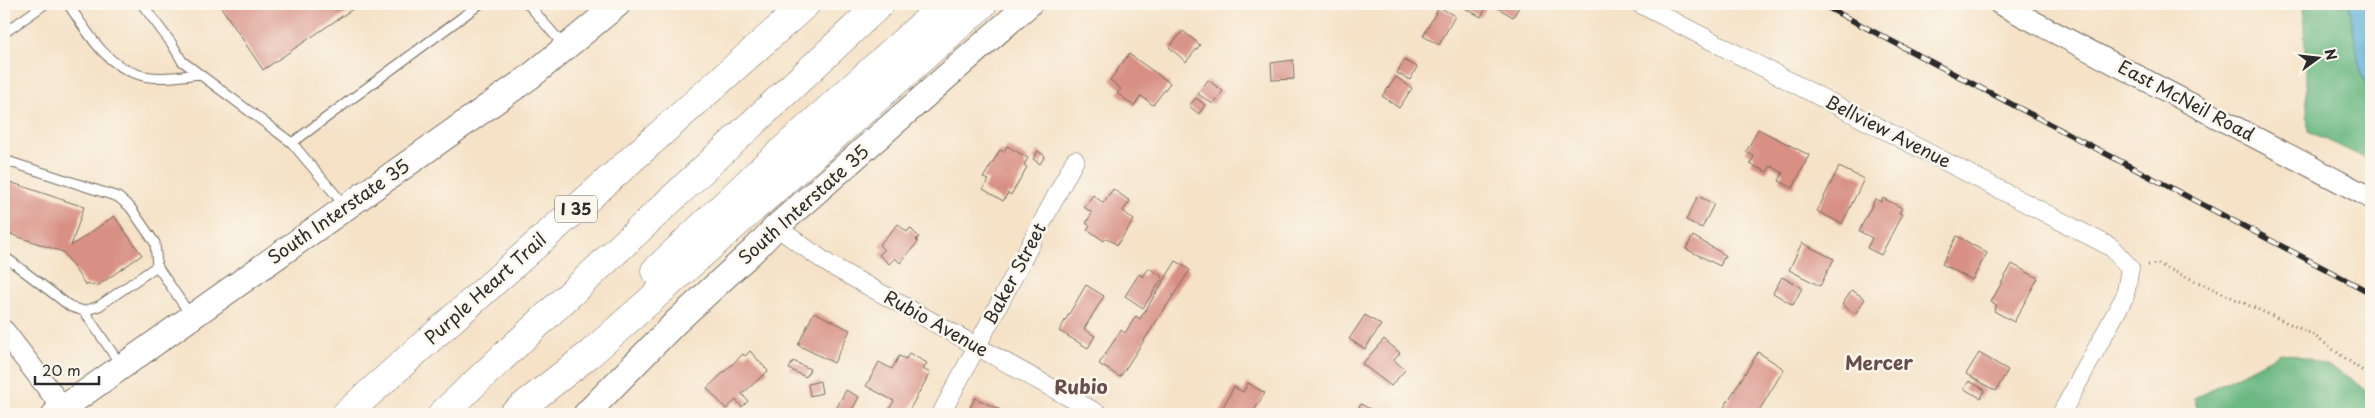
<svg xmlns="http://www.w3.org/2000/svg" width="2375" height="418" font-family="'Playpen Sans',sans-serif">
<style>
.forest{fill:#6bb882;stroke:#4b7256}
.water{fill:#5bafd7;stroke:#436d81}
.building{fill:#d89085}
.lines{fill:none;stroke-linecap:round;stroke-linejoin:round}
.service-casing{stroke:#726b62;stroke-width:11}
.minor-casing{stroke:#726b62;stroke-width:19}
.tertiary-casing{stroke:#726b62;stroke-width:23}
.secondary-casing{stroke:#726b62;stroke-width:27}
.motorway-casing{stroke:#726b62;stroke-width:29}
.path{stroke:#726b62;stroke-width:3;stroke-dasharray:1 4;stroke-linecap:butt}
.service{stroke:#fff;stroke-width:9}
.minor{stroke:#fff;stroke-width:18}
.tertiary{stroke:#fff;stroke-width:21}
.secondary{stroke:#fff;stroke-width:25}
.motorway{stroke:#fff;stroke-width:28}
.rail-casing{stroke:#2b2b2b;stroke-width:5.5}
.rail{stroke:#fbf7ec;stroke-width:4;stroke-dasharray:11;stroke-linecap:butt}
.labels{text-anchor:middle;stroke-width:5;stroke-linejoin:round;paint-order:stroke}
.shield{fill:#fbf7ec;stroke:#696865;stroke-width:1}
.shield-label{font-size:16px;font-weight:bold;fill:#2b2b2b}
.street-label{font-size:18px;fill:#2b2b2b;stroke:#fbf7ec}
.neighbourhood-label{font-size:19px;font-weight:bold;fill:#684e4a;stroke:#fbf7ec}
</style>
<rect width="100%" height="100%" fill="#fbf7ec"/>
<filter id="ink" filterUnits="userSpaceOnUse"><feTurbulence type="fractalNoise" baseFrequency=".02" numOctaves="2"/><feDisplacementMap in="SourceGraphic" scale="10" xChannelSelector="R" yChannelSelector="G"/><feConvolveMatrix kernelMatrix="1 2 1 2 8 2 1 2 1" color-interpolation-filters="sRGB"/></filter>
<filter id="wash" filterUnits="userSpaceOnUse"><feTurbulence type="fractalNoise" baseFrequency=".0096" numOctaves="4" result="noise"/><feDisplacementMap in="SourceGraphic" scale="20" xChannelSelector="R" yChannelSelector="G"/><feGaussianBlur stdDeviation="1.12" result="paint"/><feColorMatrix in="noise" values="0 0 0 0 0 0 0 0 0 0 0 0 0 0 0 0 0 1.4 0 .05"/><feComposite in="paint" operator="in"/></filter>
<g filter="url(#wash)">
<rect width="100%" height="100%" fill="#f5e2c7"/>
<path class="forest" d="M2303,4H2349L2361,73L2370,94L2371,161L2308,131Z
M2281,353C2315,357 2346,371 2371,395V414H2199L2194,398Z"/>
<path class="water" d="M2349,4H2371V112L2370,94L2361,73Z"/>
<g id="blocks">
<path class="building" d="M219,4H360L263,70Z
M1457,4H1488L1481,17Z
M1491,4H1521L1513,17Z
M1439,7L1455,16L1439,45L1423,36Z
M1183,31L1200,45L1186,62L1169,47Z
M1129,54L1170,83L1153,105L1141,96L1134,106L1117,93L1121,89L1110,80Z
M1293,60L1294,79L1272,80L1271,63Z
M1404,60L1417,67L1410,80L1397,73Z
M1396,77L1412,88L1399,108L1382,96Z
M1208,80L1223,91L1213,104L1198,94Z
M1196,98L1205,105L1199,114L1189,106Z
M1758,129L1809,155L1793,188L1779,181L1783,173L1771,166L1767,172L1750,164L1754,156L1746,152Z
M1007,146L1028,158L1024,165L1027,167L1011,195L1008,193L1003,201L983,189L989,180L983,178L1000,150L1004,152Z
M1038,151L1045,156L1040,164L1033,159Z
M1839,167L1864,179L1842,224L1817,211Z
M4,180L84,207L71,246L114,216L142,255L97,286L85,284L63,252L4,232Z
M1113,189L1130,201L1123,211L1134,220L1117,245L1107,238L1104,241L1087,229L1090,226L1086,223L1092,213L1084,207L1093,195L1103,203Z
M1698,196L1714,204L1702,228L1686,220Z
M1883,198L1902,208L1899,213L1902,214L1881,255L1867,248L1872,238L1859,231L1875,199L1881,202Z
M898,224L907,232L910,228L919,237L916,240L918,242L900,263L895,258L889,264L879,255L884,250L879,245Z
M1693,236L1725,255L1720,266L1686,249Z
M1957,236L1987,253L1972,280L1942,264Z
M1802,243L1834,259L1820,286L1789,270Z
M1176,261L1190,270L1120,377L1099,364L1121,330L1125,333L1136,316L1140,319Z
M2012,264L2038,278L2014,322L1994,311L1997,305L1991,302Z
M1149,268L1163,277L1143,308L1125,296L1139,274L1143,277Z
M1782,277L1802,288L1793,305L1773,293Z
M1086,285L1104,296L1084,329L1095,336L1088,348L1059,331Z
M1852,290L1865,299L1855,314L1842,305Z
M814,312L850,330L834,363L798,345Z
M1365,315L1381,325L1365,349L1349,339Z
M1384,339L1400,353L1394,360L1405,370L1391,386L1362,364Z
M750,351L768,371L742,394L748,401L742,407L736,400L726,409L707,388L743,354L745,356Z
M1758,352L1784,369L1757,414H1720Z
M909,353L927,363L923,369L930,373L907,414H886L894,401L866,386L879,362L892,369L899,356L906,359Z
M1979,353L2008,370L1996,391L1966,374Z
M793,361L810,369L806,377L789,369Z
M820,381L822,393L810,396L808,384Z
M1969,381L1985,390L1981,398L1964,389Z
M1248,383L1265,393L1252,414H1219L1234,387L1243,392Z
M846,390L859,397L850,414L836,409Z
M975,398L1009,414H967Z
M1361,404L1379,414H1355Z"/>
</g>
</g>
<g filter="url(#ink)">
<use href="#blocks" fill-opacity="0" stroke="#726b62" stroke-width="1"/>
<g class="lines">
<defs>
<path id="service" d="M68,4C87,31 104,64 137,74C156,81 180,76 200,74
M142,4L172,44L182,61L292,143L345,206
M528,4L565,47
M4,33L45,4
M292,143L480,4
M4,160L118,197L130,207L155,243L157,266L99,306L84,311L71,307L4,256
M157,266L191,316
M84,311L120,364"/>
<path id="minor" d="M1640,4L2111,247L2130,268L2125,296L2061,414
M776,227L830,265L1099,414
M941,414L1075,160"/>
<path id="tertiary" d="M2000,4L2371,198
M4,331L63,408"/>
<path id="secondary" d="M55,414L531,76L618,4
M586,414L677,321L755,249L776,227L1029,4"/>
<path id="motorway" d="M655,271L764,167L945,4
M346,414L806,4
M442,414L880,4
M513,414L591,353L983,4"/>
</defs>
<use href="#service" class="service-casing"/>
<use href="#minor" class="minor-casing"/>
<use href="#tertiary" class="tertiary-casing"/>
<use href="#secondary" class="secondary-casing"/>
<use href="#motorway" class="motorway-casing"/>
<path class="path" d="M2148,265L2158,264L2312,334L2371,377"/>
<use href="#service" class="service"/>
<use href="#minor" class="minor"/>
<use href="#tertiary" class="tertiary"/>
<use href="#secondary" class="secondary"/>
<use href="#motorway" class="motorway"/>
<defs>
<path id="rail" d="M1821,4L2371,293"/>
</defs>
<use href="#rail" class="rail-casing"/>
<use href="#rail" class="rail"/>
</g>
</g>
<g class="labels">
<rect class="shield" x="555" y="195.5" width="42" height="27" rx="4"/>
<g class="shield-label">
<text x="576" y="215">I 35</text>
</g>
<g class="street-label">
<text transform="translate(2186 101) rotate(28)" y="6">East McNeil Road</text>
<text transform="translate(1888 132) rotate(27)" y="6">Bellview Avenue</text>
<text transform="translate(804 205) rotate(-42)" y="6">South Interstate 35</text>
<text transform="translate(339 212) rotate(-35)" y="6">South Interstate 35</text>
<text transform="translate(1015 274) rotate(-62)" y="6">Baker Street</text>
<text transform="translate(486 289) rotate(-42)" y="6">Purple Heart Trail</text>
<text transform="translate(936 324) rotate(29)" y="6">Rubio Avenue</text>
</g>
<g class="neighbourhood-label">
<text x="1879" y="370">Mercer</text>
<text x="1081" y="394">Rubio</text>
</g>
</g>
<rect width="2375" height="418" fill="none" stroke="#fbf7ec" stroke-width="20"/>
<g transform="translate(2318 58) rotate(75)" stroke="#fbf7ec" stroke-width="4" paint-order="stroke">
<path d="M0-4L9 19L0 12L-9 19Z" fill="#2b2b2b"/>
<text y="-8" font-size="14" font-weight="bold" text-anchor="middle" fill="#2b2b2b">N</text>
</g>
<path d="M35 376v8h64v-8" fill="none" stroke="#2b2b2b" stroke-width="2.5"/>
<text x="42" y="376" font-size="15" fill="#2b2b2b" stroke="#fbf7ec" stroke-width="4" paint-order="stroke">20 m</text>
</svg>
